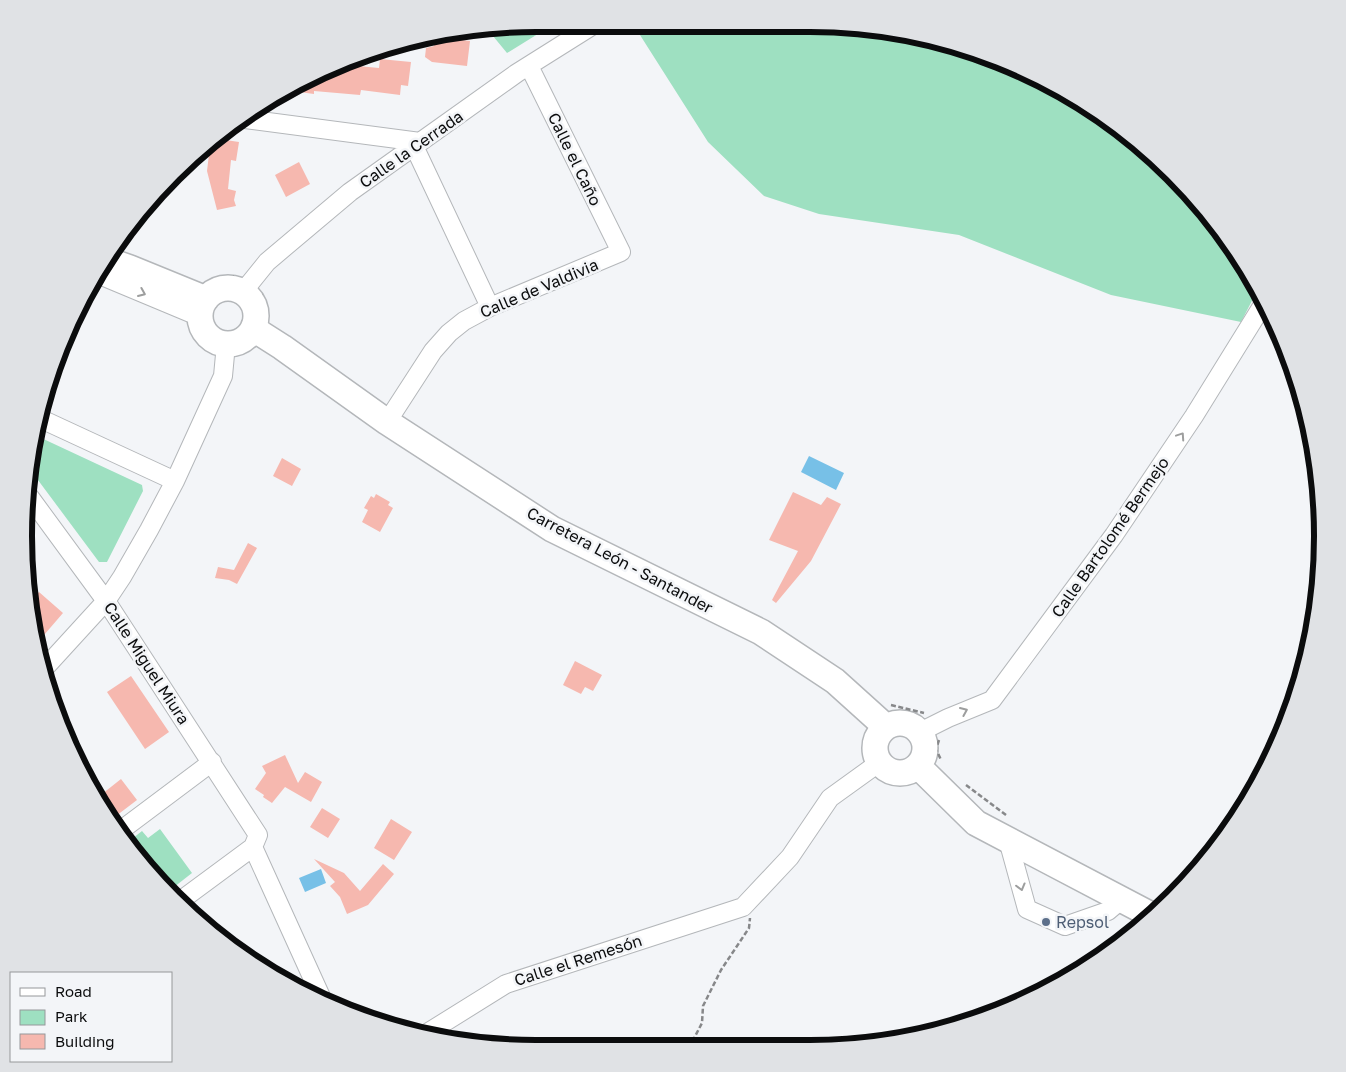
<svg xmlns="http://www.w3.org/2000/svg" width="1346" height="1072" font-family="'Golos Text',sans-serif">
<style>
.green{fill:#9ee0c1}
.water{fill:#77c0e7}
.building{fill:#f6b8af}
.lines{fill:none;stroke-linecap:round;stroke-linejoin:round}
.minor-casing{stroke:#b4b7ba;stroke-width:20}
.highway-casing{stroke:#b4b7ba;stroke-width:28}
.path{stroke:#87888a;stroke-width:2.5;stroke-dasharray:5 2.5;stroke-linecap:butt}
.minor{stroke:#fff;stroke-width:18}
.highway{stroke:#fff;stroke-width:25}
.oneway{stroke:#9d9e9e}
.service-dot{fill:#5c6f8a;stroke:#f3f5f8;stroke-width:2}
.labels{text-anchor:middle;stroke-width:5;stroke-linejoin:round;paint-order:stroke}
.street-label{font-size:16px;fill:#0b0c0d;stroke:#f3f5f8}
.service-label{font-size:16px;fill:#4e5e75;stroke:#f3f5f8;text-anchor:start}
.rim{fill:none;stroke:#0b0c0d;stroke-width:6}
</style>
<rect width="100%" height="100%" fill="#f3f5f8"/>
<path class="green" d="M536,24H554L507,53L488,30Z
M633,24L843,25L975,51L1066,92L1148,151L1195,198L1254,280L1258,289L1241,322L1111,295L959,235L819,214L764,196L708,142Z
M37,436L142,485L143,491L107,562H99L32,472Z
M160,829L192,873L169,891L151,874L128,842L142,831L148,838Z"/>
<path class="water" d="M809,456L844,473L836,490L801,472Z
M321,869L326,883L305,892L299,878Z"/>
<path class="building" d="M435,37L470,41L467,66L432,62L425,57L426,48L434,46Z
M380,59L411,62L408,86L401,85L400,95L361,90L360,95L314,91V94L285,90L347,65L379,68Z
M219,139L239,142L236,161L231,160L228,189L236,191L234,200L236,206L217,210L207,171L210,146Z
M299,162L310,184L286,197L275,175Z
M282,458L301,469L292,486L273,476Z
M793,492L821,505L827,497L841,504L811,561L776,603L772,600L798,551L769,540Z
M376,494L390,502L388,505L393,508L380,532L362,522L368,510L364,508L371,496L374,498Z
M248,543L257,548L237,584L229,580L215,578L218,567L234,570Z
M39,592L63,613L38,642L32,600Z
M575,661L602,675L593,691L585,687L581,694L563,685Z
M131,676L169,732L145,749L107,692Z
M285,755L298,783L305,772L322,782L311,802L285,787L272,803L263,797L264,795L255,789L266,773L262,766Z
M121,779L137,800L112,819L97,798Z
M322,808L340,819L328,838L310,827Z
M391,819L412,832L394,860L374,848Z
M314,859L344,873L360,891L383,864L394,874L368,905L347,914L340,897L330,886L335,882Z"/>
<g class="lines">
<defs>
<path id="minor" d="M245,119L420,142
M414,146L490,307
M97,274L200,317
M242,293L267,262L350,192L517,73L595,24
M39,418L175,481
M387,422L433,351L449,333L464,321L490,307L621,252L529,66
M29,496L106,601L258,835L253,847L180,901
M42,671L106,601L122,577L149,530L175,481L223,376L226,344
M920,732L948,718L992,700L1114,535L1194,416L1264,303
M120,831L212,762
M1008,840L1027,909L1065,926L1108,911L1121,900
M253,847L322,999
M424,1035L506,984L743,907L790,857L830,798L880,762"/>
<path id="highway" d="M107,260L130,268L206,299
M200 316a28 28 0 1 1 56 0a28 28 0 1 1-56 0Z
M254,326L260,333L282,347L387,422L552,529L761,632L835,681L886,727
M875 748a25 25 0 1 1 50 0a25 25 0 1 1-50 0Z
M918,766L976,823L1153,916"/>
</defs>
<use href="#minor" class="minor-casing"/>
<use href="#highway" class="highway-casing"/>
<path class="path" d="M215,282L229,279L236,276
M261,294L265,310
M891,705L924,713
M939,740L936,749L941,760
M966,785L1006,815
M689,1048L702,1023L703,1006L721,970L749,928L750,918"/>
<use href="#minor" class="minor"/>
<use href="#highway" class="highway"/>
</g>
<defs><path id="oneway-chevron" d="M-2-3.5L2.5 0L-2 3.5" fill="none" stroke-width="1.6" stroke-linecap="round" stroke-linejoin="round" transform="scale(1.25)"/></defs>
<g class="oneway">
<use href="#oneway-chevron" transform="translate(142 293) rotate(23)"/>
<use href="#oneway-chevron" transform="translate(1181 436) rotate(-56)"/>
<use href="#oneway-chevron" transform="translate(964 711) rotate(-23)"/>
<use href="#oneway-chevron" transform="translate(1021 887) rotate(75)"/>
</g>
<circle class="service-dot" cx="1046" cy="922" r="5"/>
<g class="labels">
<g class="street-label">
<text transform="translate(411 149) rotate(-35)" y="6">Calle la Cerrada</text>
<text transform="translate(575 159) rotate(64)" y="6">Calle el Caño</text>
<text transform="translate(539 288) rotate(-23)" y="6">Calle de Valdivia</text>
<text transform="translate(1110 537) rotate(-55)" y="6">Calle Bartolomé Bermejo</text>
<text transform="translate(620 560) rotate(28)" y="6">Carretera León - Santander</text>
<text transform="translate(147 663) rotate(57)" y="6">Calle Miguel Miura</text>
<text transform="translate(578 960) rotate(-18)" y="6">Calle el Remesón</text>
</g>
<g class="service-label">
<text x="1056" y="928">Repsol</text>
</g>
</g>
<path d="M0 0H1346V1072H0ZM536 32H810A504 504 0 0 1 1314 536V536A504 504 0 0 1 810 1040H536A504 504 0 0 1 32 536V536A504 504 0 0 1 536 32Z" fill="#e0e2e5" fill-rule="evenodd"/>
<path class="rim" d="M536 32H810A504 504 0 0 1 1314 536V536A504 504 0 0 1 810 1040H536A504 504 0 0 1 32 536V536A504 504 0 0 1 536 32Z"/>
<rect x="10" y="972" width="162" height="90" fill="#f3f5f8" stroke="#96989a"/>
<rect x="20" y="988" width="25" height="8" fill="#ffffff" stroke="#96989a"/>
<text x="55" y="997" font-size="15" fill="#0b0c0d">Road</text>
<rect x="20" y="1010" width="25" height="15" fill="#9ee0c1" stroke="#96989a"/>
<text x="55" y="1022" font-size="15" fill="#0b0c0d">Park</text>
<rect x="20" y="1034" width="25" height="15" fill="#f6b8af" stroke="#96989a"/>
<text x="55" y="1047" font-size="15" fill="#0b0c0d">Building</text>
</svg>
